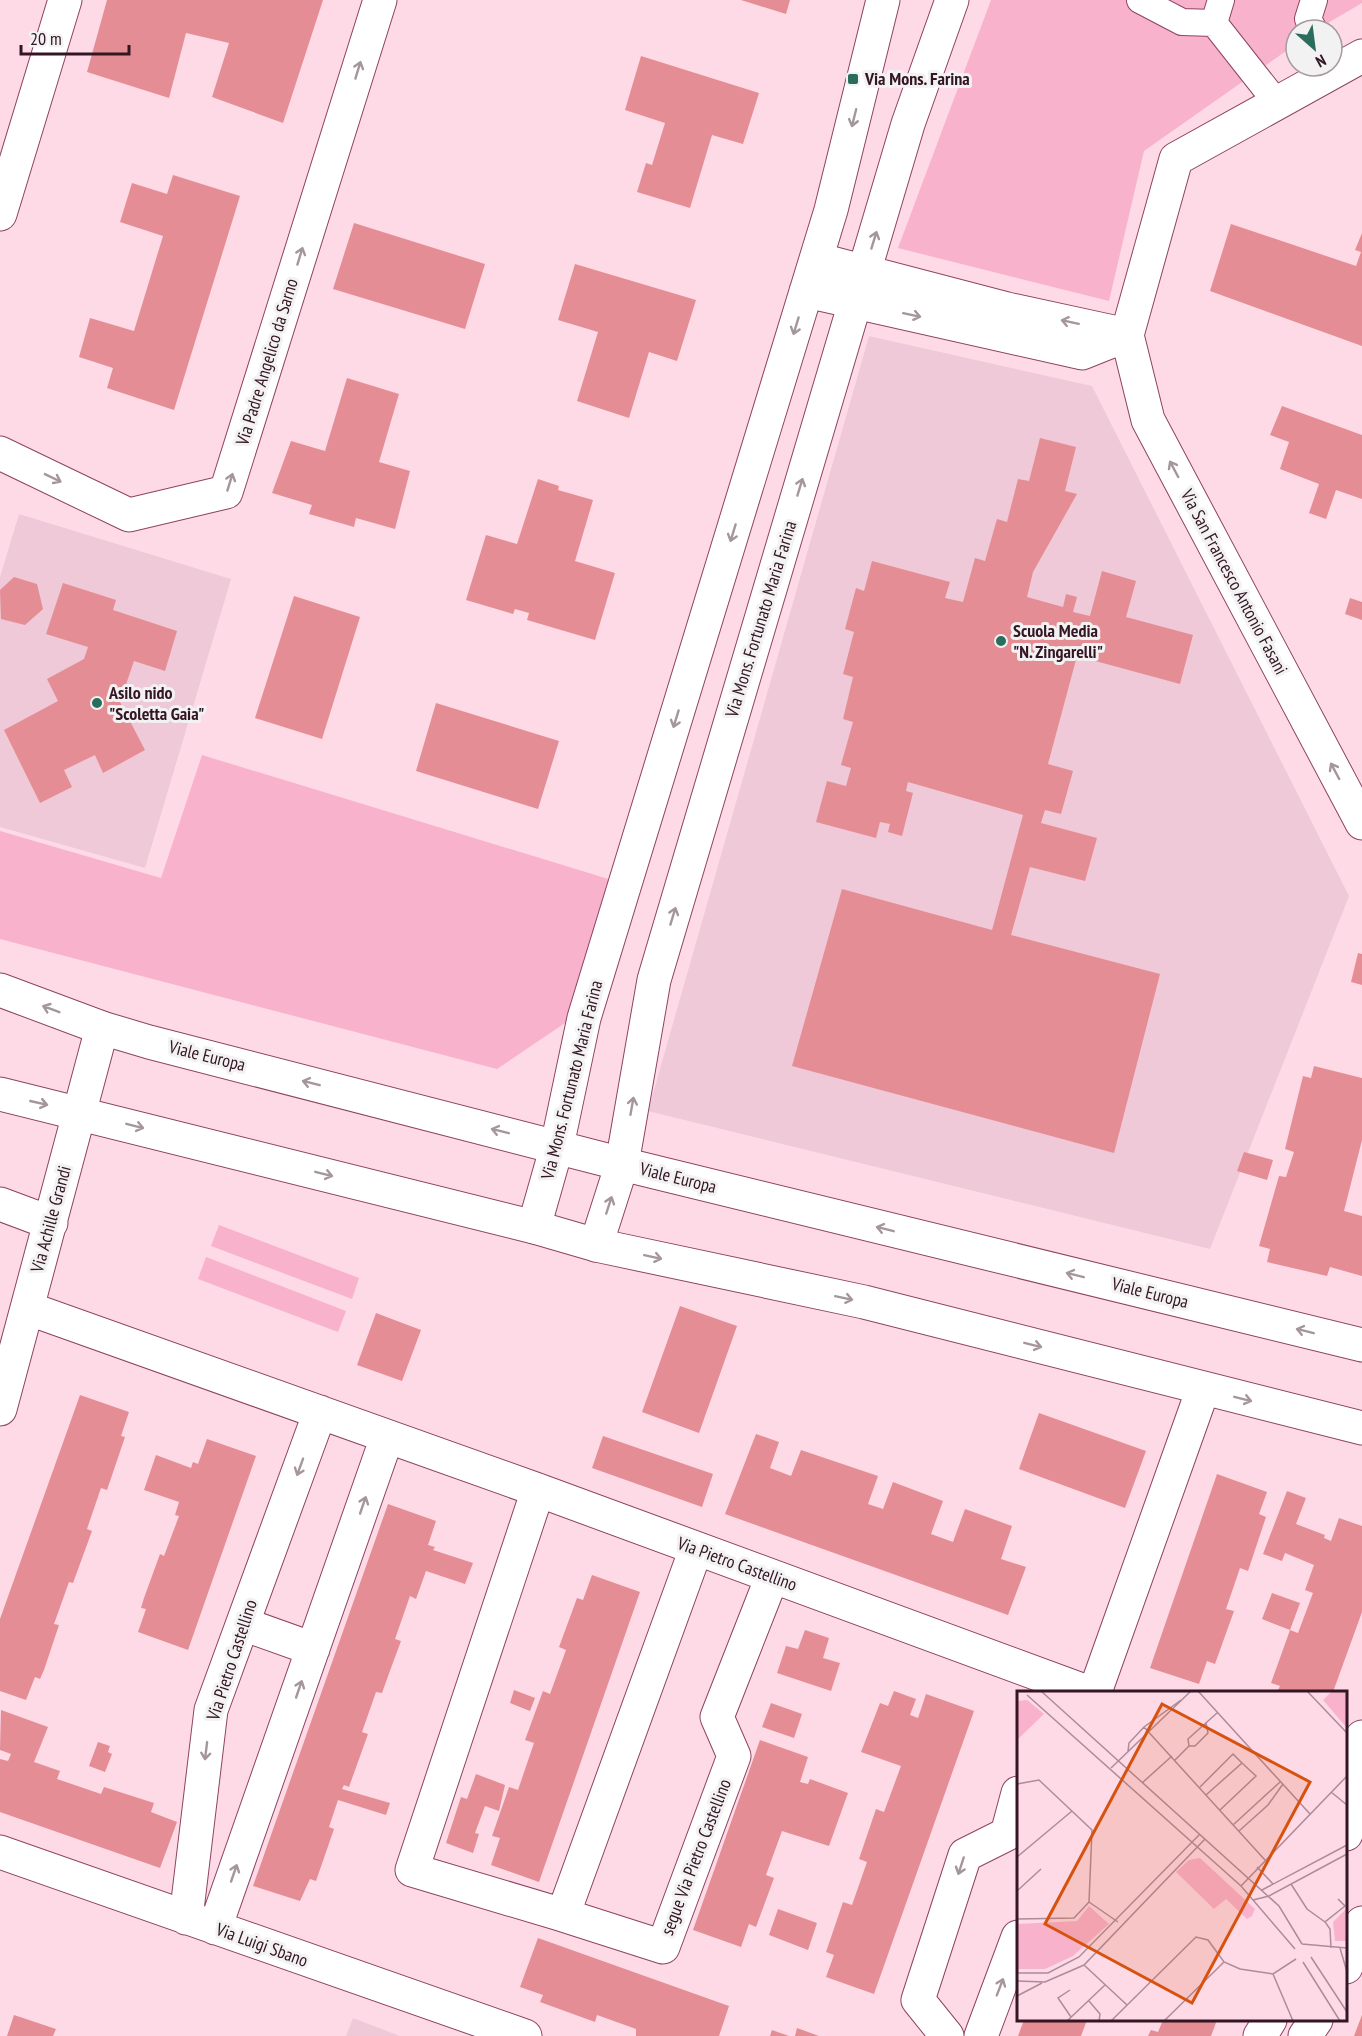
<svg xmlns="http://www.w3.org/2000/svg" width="1362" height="2036" font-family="'PT Sans Narrow',sans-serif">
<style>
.built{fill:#efc9d7}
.green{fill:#f8b2cc}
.building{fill:#e58d95}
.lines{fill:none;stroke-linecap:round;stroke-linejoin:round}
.pedestrian-casing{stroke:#8d4363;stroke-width:28}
.minor-casing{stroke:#8d4363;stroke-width:35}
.tertiary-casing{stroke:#8d4363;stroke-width:35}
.pedestrian{stroke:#fff;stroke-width:26}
.minor{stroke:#fff;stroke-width:33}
.tertiary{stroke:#fff;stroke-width:33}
.oneway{stroke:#a4969c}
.poi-dot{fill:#2b6d5d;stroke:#f2f2f2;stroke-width:2}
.labels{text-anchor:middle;stroke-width:6;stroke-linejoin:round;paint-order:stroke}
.poi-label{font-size:18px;font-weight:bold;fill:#341523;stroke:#f2f2f2;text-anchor:start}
.street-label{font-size:18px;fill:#341523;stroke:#f2f2f2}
.inset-road{fill:none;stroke:#ad8b99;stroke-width:1.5}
.view{fill:#d6520e;fill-opacity:0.15;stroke:#d6520e;stroke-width:3}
.inset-edge{fill:none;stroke:#341523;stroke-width:3}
</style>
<rect width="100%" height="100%" fill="#fedae7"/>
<path class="built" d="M869,336L1092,386L1349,896L1210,1249L648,1111Z
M19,514L231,579L145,868L0,827V577Z
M353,2018L400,2036H346Z"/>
<path class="green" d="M991,0H1362V3L1316,30H1296V44L1144,151L1109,301L898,248Z
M202,755L615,881L571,1019L497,1069L0,939V831L161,878Z
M219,1225L359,1278L352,1299L211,1246Z
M206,1257L346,1311L338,1332L198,1279Z"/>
<path class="building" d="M107,0H323L283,123L212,97L229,43L186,33L169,98L87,72Z
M741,0H790L786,14Z
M641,56L759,93L743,144L712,135L690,208L637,192L646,163L652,165L665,123L625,110Z
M173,175L240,196L174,410L107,388L113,368L79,357L90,318L134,331L163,236L120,222L132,183L167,194Z
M354,223L485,264L465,329L333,289Z
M1231,224L1356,266L1361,252L1355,250L1362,233V346L1210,291Z
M575,264L696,300L677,361L649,352L629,418L577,401L598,332L558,320Z
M347,378L399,394L379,462L410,471L395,529L356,518L354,527L309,514L312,505L272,493L291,441L325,451Z
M1282,406L1362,435V499L1336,490L1326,519L1309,513L1319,484L1280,469L1289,442L1270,435Z
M1040,438L1076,447L1065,491L1077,494L1033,572L1027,597L1063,607L1066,594L1077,597L1073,612L1090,616L1102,571L1136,581L1126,617L1193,635L1180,684L1077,656L1048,764L1073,771L1061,814L1045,810L1041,823L1097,838L1085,881L1030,867L1011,935L1160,974L1114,1153L792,1066L842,889L992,930L1023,815L908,782L906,791L913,793L902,836L888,832L890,824L880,822L876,838L816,822L827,781L846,786L851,768L841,765L853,722L843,719L853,677L843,674L854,632L845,629L856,588L864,591L872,561L950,582L945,598L963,602L975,558L985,561L997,519L1007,522L1018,479L1029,481Z
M538,479L559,486L558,490L593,500L575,561L615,573L595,640L527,620L529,613L515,609L513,614L466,600L486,535L517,544Z
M14,577L37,584L43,609L25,625L1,619L0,590Z
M63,583L116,600L113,610L177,631L165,671L134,661L120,702L145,750L103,773L95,755L64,770L72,787L40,803L4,730L58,701L47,679L84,659L88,647L46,634Z
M294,596L360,617L322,739L255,718Z
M1350,598L1362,602V620L1345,614Z
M436,703L559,741L538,809L416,771Z
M1358,953L1362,954V985L1351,982Z
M1314,1066L1362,1078V1140L1344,1211L1362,1216V1276L1330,1267L1327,1276L1267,1262L1270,1249L1259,1246L1279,1176L1286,1177L1294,1152L1285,1149L1303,1076L1311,1078Z
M1244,1152L1273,1160L1267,1180L1237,1171Z
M680,1306L737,1326L699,1433L642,1412Z
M376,1313L421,1330L402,1381L357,1365Z
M80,1395L129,1412L121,1436L125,1437L107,1490L101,1488L87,1529L92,1531L73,1583L69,1582L54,1624L59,1625L44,1670L40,1679L35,1677L26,1700L0,1691V1619Z
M1039,1413L1146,1451L1125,1508L1019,1469Z
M756,1434L779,1442L770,1468L791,1476L801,1450L878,1476L868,1504L883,1509L893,1482L943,1501L931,1534L953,1542L965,1509L1012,1526L1001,1559L1026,1567L1008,1615L725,1514Z
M603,1436L713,1474L702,1507L592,1468Z
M207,1439L256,1456L188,1650L138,1632L146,1609L141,1608L144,1598L160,1554L164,1556L179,1516L175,1515L179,1502L144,1490L156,1455L191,1468L193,1462L198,1464Z
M1217,1474L1267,1492L1259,1514L1266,1517L1248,1571L1240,1568L1226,1609L1234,1611L1215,1664L1207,1661L1199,1684L1150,1668Z
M1287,1491L1306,1498L1296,1524L1325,1535L1324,1538L1331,1541L1339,1518L1362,1526V1612L1333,1692H1277L1280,1686L1271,1683L1290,1630L1262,1619L1272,1593L1300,1603L1290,1630L1298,1633L1313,1593L1305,1590L1314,1565L1285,1553L1282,1561L1263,1554Z
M388,1504L436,1521L428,1545L435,1547L433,1550L473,1563L465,1584L426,1571L416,1599L410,1596L395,1639L401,1641L391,1668L382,1693L376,1692L362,1732L368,1734L349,1787L344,1785L342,1789L390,1803L386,1815L338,1800L329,1827L334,1829L316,1881L310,1879L300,1901L253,1886Z
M592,1575L640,1592L539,1882L491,1865L500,1838L492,1836L509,1787L518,1790L534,1743L525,1740L543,1691L550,1694L566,1650L559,1647L577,1598L583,1600Z
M805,1630L829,1638L823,1658L840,1663L831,1691L777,1673L786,1646L798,1649Z
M514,1690L535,1698L530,1711L510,1703Z
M894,1691L916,1699L910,1715L918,1718L926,1694L974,1711L874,1994L826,1977L834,1955L826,1952L843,1902L852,1905L867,1862L859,1859L876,1809L884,1812L901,1766L861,1752L880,1703L888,1706Z
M771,1703L802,1714L794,1738L762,1727Z
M1,1710L48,1727L34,1762L60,1771L57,1779L101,1794L104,1787L154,1803L151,1812L177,1822L160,1868L0,1812V1759L8,1761L11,1754L0,1750Z
M760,1740L808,1757L800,1782L808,1784L810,1779L848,1793L829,1846L782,1831L766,1875L774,1878L756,1927L749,1924L741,1947L693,1930Z
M98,1742L110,1746L108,1752L112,1754L105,1772L89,1766Z
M476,1774L505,1785L499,1811L485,1806L475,1833L479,1834L473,1853L446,1843L461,1797L467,1799Z
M778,1909L817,1923L808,1950L769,1935Z
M538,1938L729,2006L719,2036H636V2029L597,2015L595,2022L540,2002L543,1995L520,1987Z
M14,2015L56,2029L53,2036H7Z
M1362,2015V2036H1354Z
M1024,2020H1087L1081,2036H1018Z
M1163,2020H1217L1211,2036H1148L1151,2030L1158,2032Z
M797,2028L819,2036H795Z
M772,2030L789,2036H770Z"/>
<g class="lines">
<defs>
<path id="pedestrian" d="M1140,0L1182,22L1214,23
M1221,0L1214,23L1277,103
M1314,30L1308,19L1314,0"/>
<path id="minor" d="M0,214L65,0
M816,259L1007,309L1127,335
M806,291L1082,353L1127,335
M1127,335L1148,420L1362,823
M1127,335L1176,159L1362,56
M0,453L129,515L226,492L380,0
M0,1204L51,1223
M534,1227L557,1146L584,1018L831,210L883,0
M596,1245L622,1164L654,980L908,124L952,0
M27,1308L538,1490L1087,1692
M0,1409L102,1028
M538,1490L412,1870L563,1915
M696,1549L563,1915L663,1947L734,1756L717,1717L772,1577
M243,1624L313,1649
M1095,1692L1203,1389
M1362,1737L1358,1748L1362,1781
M1007,1834L1018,1793
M1346,1834L1362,1787
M0,1852L525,2036
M186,1918L211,1710L320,1412
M215,1928L387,1437
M1346,1967L1362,1923
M947,2036L918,2000L965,1855L1007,1834
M981,2036L1018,1937
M1260,2036L1270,2020
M1305,2036L1316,2020"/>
<path id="tertiary" d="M0,990L102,1028L149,1042L622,1164L1362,1345
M0,1094L534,1227L596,1245L864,1302L1362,1428"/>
</defs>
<use href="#pedestrian" class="pedestrian-casing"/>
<use href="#minor" class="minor-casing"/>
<use href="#tertiary" class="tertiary-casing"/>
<use href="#pedestrian" class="pedestrian"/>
<use href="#minor" class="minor"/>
<use href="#tertiary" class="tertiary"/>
</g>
<defs><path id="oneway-shaft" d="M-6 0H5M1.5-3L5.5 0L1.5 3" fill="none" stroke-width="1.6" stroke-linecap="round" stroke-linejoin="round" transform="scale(1.5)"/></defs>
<g class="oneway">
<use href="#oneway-shaft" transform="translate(358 70) rotate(-73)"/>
<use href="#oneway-shaft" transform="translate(854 118) rotate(104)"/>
<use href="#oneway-shaft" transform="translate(874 240) rotate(-73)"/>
<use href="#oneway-shaft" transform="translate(300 256) rotate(-73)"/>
<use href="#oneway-shaft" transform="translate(912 315) rotate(12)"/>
<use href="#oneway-shaft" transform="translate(1070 322) rotate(-168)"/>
<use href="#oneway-shaft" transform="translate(796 326) rotate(107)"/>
<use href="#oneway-shaft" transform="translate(1174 469) rotate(-118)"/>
<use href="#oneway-shaft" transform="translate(53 478) rotate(26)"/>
<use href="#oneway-shaft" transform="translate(230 482) rotate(-73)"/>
<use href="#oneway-shaft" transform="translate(800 487) rotate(-73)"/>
<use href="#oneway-shaft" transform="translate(733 533) rotate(107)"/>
<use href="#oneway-shaft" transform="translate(676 719) rotate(107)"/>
<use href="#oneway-shaft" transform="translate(1335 771) rotate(-118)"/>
<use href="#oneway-shaft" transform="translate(673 916) rotate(-73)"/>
<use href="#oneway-shaft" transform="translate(51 1009) rotate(-159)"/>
<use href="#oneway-shaft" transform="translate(311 1083) rotate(-166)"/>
<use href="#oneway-shaft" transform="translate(39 1103) rotate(13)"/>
<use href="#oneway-shaft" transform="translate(632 1106) rotate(-80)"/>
<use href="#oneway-shaft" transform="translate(135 1126) rotate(14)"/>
<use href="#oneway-shaft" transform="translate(500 1131) rotate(-166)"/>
<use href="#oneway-shaft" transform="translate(324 1174) rotate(14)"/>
<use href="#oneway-shaft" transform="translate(609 1205) rotate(-72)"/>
<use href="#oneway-shaft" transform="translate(885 1229) rotate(-166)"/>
<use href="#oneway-shaft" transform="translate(653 1257) rotate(12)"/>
<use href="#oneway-shaft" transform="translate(1075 1275) rotate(-166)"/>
<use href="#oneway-shaft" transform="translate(844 1298) rotate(12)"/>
<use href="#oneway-shaft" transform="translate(1305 1331) rotate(-166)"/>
<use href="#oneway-shaft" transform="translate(1033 1345) rotate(14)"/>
<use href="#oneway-shaft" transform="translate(1243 1399) rotate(14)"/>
<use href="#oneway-shaft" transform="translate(300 1467) rotate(110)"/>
<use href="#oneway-shaft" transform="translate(363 1505) rotate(-71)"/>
<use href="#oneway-shaft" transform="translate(299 1689) rotate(-71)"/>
<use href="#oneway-shaft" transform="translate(206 1751) rotate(97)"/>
<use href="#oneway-shaft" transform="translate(961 1866) rotate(108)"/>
<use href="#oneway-shaft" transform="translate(234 1873) rotate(-71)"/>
<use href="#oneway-shaft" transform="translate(1000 1987) rotate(-69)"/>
</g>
<g class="poi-dot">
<rect x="847" y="73" width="12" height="12" rx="3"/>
<circle cx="1001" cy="641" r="6"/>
<circle cx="97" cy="703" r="6"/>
</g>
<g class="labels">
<g class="poi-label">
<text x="865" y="85">Via Mons. Farina</text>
<text x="1013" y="637">Scuola Media<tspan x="1013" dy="21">"N. Zingarelli"</tspan></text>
<text x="109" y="699">Asilo nido<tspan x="109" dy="21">"Scoletta Gaia"</tspan></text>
</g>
<g class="street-label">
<text transform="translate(267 362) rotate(-73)" y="6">Via Padre Angelico da Sarno</text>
<text transform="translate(1234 582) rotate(62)" y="6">Via San Francesco Antonio Fasani</text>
<text transform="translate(761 619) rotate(-73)" y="6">Via Mons. Fortunato Maria Farina</text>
<text transform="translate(207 1056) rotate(14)" y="6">Viale Europa</text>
<text transform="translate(572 1080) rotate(-76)" y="6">Via Mons. Fortunato Maria Farina</text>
<text transform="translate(678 1178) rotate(14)" y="6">Viale Europa</text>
<text transform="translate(51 1219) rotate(-75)" y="6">Via Achille Grandi</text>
<text transform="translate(1150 1293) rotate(14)" y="6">Viale Europa</text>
<text transform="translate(737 1564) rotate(20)" y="6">Via Pietro Castellino</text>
<text transform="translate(232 1660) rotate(-72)" y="6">Via Pietro Castellino</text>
<text transform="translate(696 1857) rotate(-69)" y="6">segue Via Pietro Castellino</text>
<text transform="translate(262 1945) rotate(20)" y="6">Via Luigi Sbano</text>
</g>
</g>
<g transform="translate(1017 1691)">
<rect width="330" height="330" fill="#fedae7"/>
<path d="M315,0H330V37L306,9ZM10,9L27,23L0,49V10ZM183,167L238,218L235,225L230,228L209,208L197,218L159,181L172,169ZM72,215L92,233L56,265L28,278H0V233L60,230ZM330,217V250H318L316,231Z" fill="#f8b2cc"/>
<path class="inset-road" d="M24,0L262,215L285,253M181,0L293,123M290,0L330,42M10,4L224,195L278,258M127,36L248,169M172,55L171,48L200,22M172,55H178L191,42L189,32M111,60L112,52L127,36L164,9M158,69L172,55M94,77L174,0M125,92L155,65M0,93L22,89L75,139L72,211L57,227L0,228M183,96L216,63L225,72L189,104M314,101L330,114M203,119L239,85L225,72M216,134L263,91M222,140L251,114L266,93M0,166L55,120M240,176L256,193M274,193L290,218L308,231M224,195L330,85M245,199L330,154M0,200L24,178M236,209L252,205L330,163M72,211L101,231M285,253L330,257M314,257L313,238L308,231L328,215L321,208M323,257L330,281M294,266L330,321M286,271L323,330M67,274L110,314M0,282H31L62,266L183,143M256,283L276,330M0,290L28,291L67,274L188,148M53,299L41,307L54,326M0,305L25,292M72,310L83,323L82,330M50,330L88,294M94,330L179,246L191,249L207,271L223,278L256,283L279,268M147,330L207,271"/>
<path class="view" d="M145,13L293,91L175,312L28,233Z"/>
<rect width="330" height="330" class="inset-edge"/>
</g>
<g transform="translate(1314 48) rotate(152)"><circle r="28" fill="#f2f2f2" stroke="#a69a9f" stroke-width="1.5"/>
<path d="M0-4.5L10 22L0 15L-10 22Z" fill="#2b6d5d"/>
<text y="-9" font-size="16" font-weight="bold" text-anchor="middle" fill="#341523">N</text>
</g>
<path d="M21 45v9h108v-9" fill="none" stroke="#341523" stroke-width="3"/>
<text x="30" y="45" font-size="18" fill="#341523" stroke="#f2f2f2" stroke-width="4.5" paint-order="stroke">20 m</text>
</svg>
